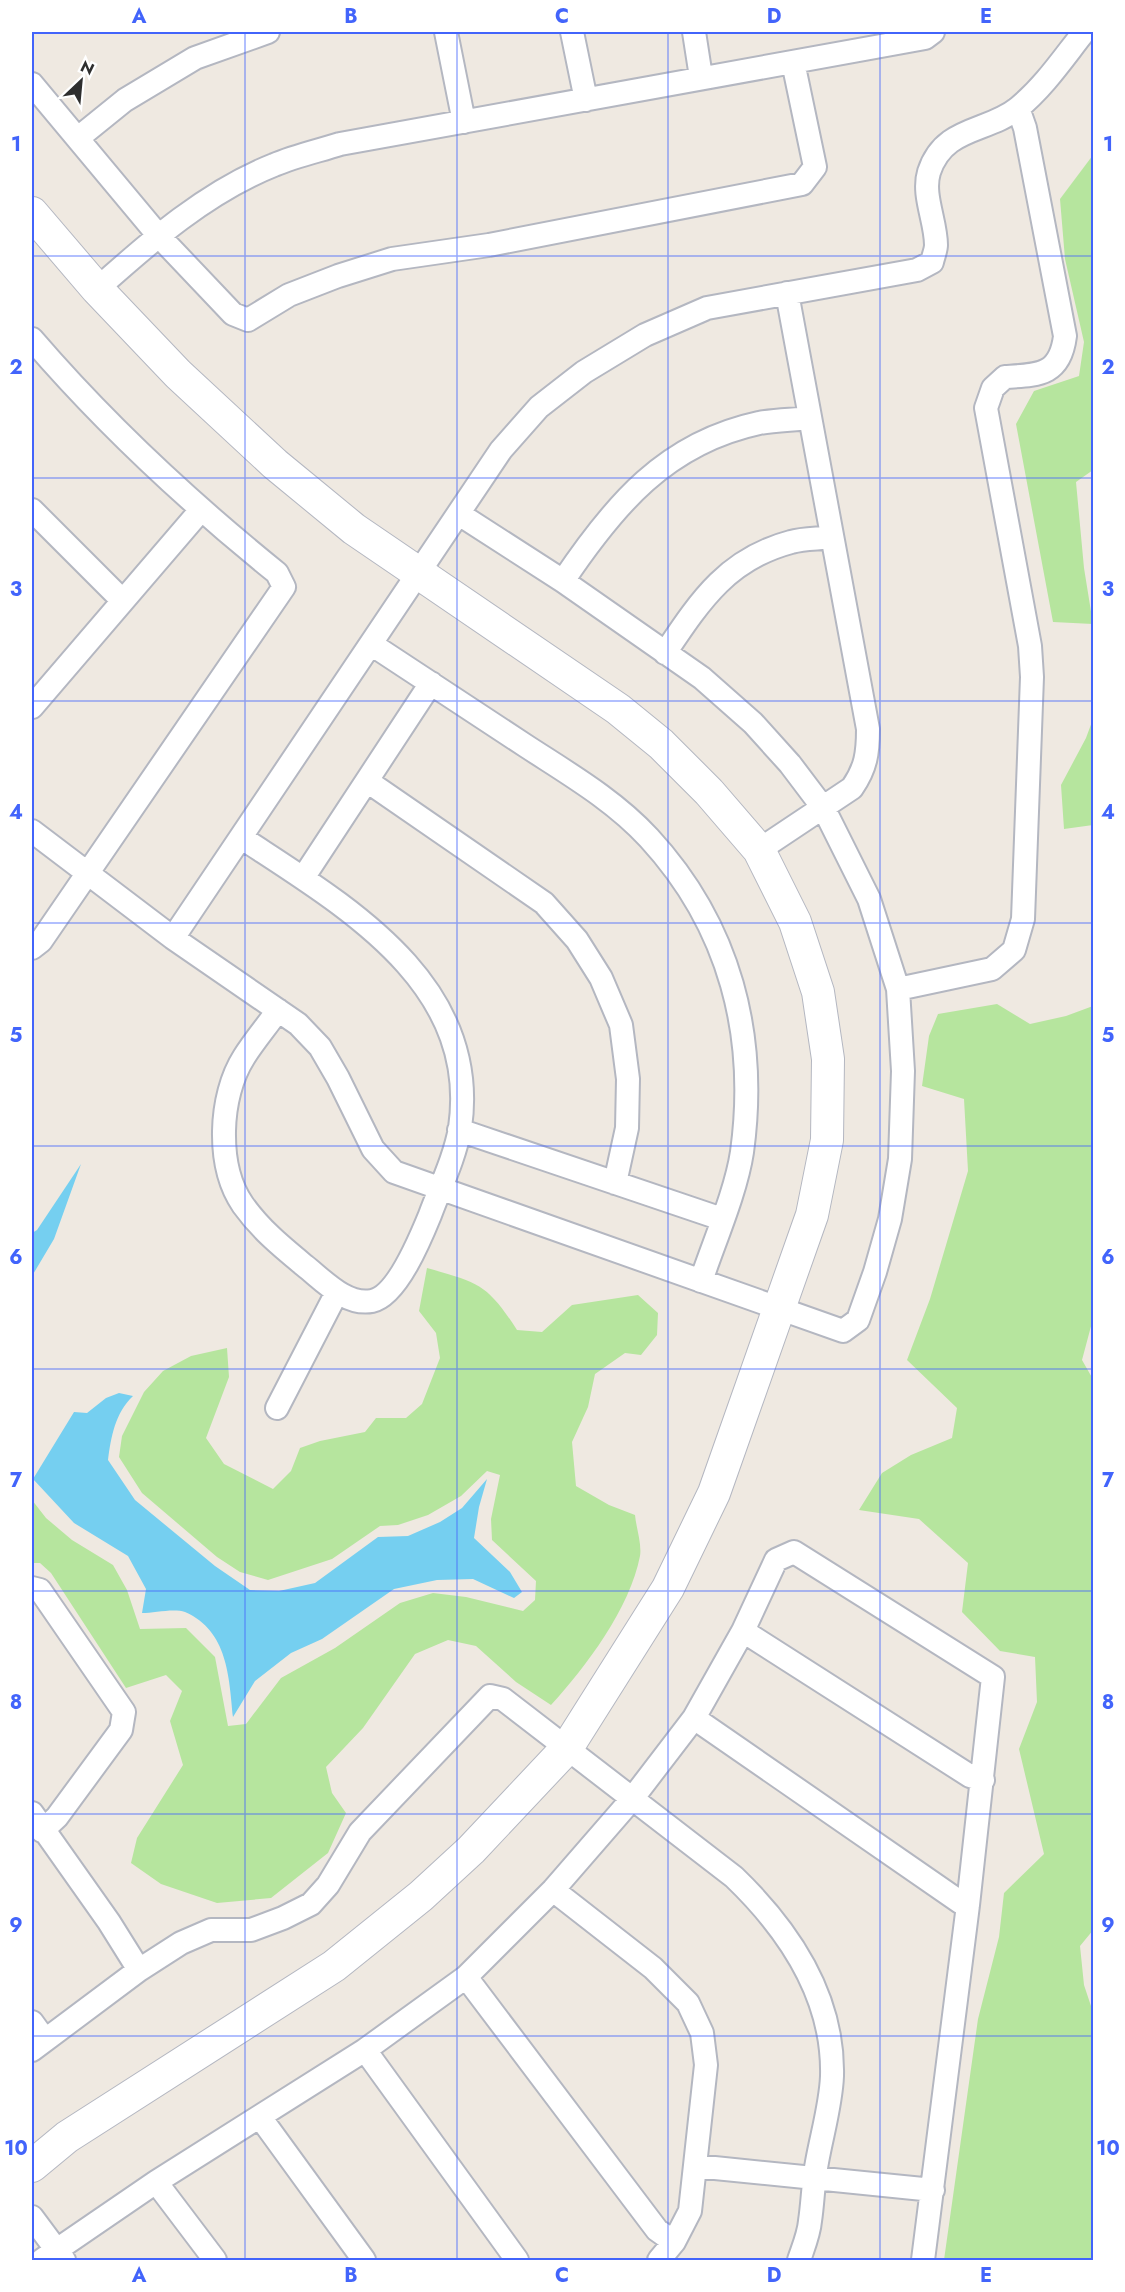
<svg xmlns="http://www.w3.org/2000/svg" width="1125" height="2292" font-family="Jost,sans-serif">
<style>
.green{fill:#b6e59e}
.water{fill:#75cff0}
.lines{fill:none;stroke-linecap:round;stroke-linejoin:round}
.street-casing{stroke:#b4b7c1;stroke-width:26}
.secondary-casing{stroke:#b4b7c1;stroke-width:34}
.street{stroke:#fff;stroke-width:22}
.secondary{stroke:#fff;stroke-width:32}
.grid{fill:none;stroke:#4264fb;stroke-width:1.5;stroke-opacity:0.55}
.neatline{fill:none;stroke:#4264fb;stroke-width:2}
.grid-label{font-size:20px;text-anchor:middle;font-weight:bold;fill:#4264fb}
</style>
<rect width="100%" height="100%" fill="#efe9e1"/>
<path class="green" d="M1093,155V470L1076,482L1084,568L1093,624L1053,622L1016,424L1034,391L1079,376L1084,342L1065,259L1060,199Z
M1093,719V825L1064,829L1061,785L1086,738Z
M997,1004L1030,1024L1066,1016L1093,1006L1094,1315L1082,1360L1094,1381V1929L1080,1946L1084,1985L1094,2015V2194L1091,2226L1093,2260H944L978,2019L999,1937L1004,1893L1044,1854L1019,1749L1037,1702L1035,1657L1000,1651L962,1612L968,1563L919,1519L859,1510L882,1473L911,1455L952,1438L957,1408L907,1360L930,1299L968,1171L964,1099L922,1086L929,1036L938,1014Z
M427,1268C480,1283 487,1284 517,1330L542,1332L572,1305L638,1295L658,1313L657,1335L641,1355L625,1353L595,1374L588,1407L572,1442L576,1486L609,1505L635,1515C636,1527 642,1544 640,1556C630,1608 586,1667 551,1705L516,1682L476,1646L448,1640L415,1654L363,1728L326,1767L332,1793L346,1813L328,1853L271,1898L217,1903L161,1884L131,1863L137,1838L183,1765L170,1721L182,1691L166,1675L126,1688L51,1573L40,1563H32V1500L46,1518L72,1540L113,1565L127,1590L140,1629L186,1628L215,1657L228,1726L246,1724L281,1678L335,1648L400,1603L433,1593L466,1597L523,1611L535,1600L536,1581L492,1540L491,1519L500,1475L487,1471L461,1496L428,1515L398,1525L380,1526L332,1559L268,1580L240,1572L217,1557L142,1493L119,1457L122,1436L144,1392L163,1371L191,1356L227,1348L229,1377L206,1438L224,1464L273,1489L291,1471L300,1448L320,1441L365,1432L376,1418H406L422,1404L440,1358L436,1333L419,1311Z"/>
<path class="water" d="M81,1164L54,1239L32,1276V1233L37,1230Z
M119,1393L133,1396C115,1413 111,1437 108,1460L135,1500L215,1566L250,1590L279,1591L315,1583L378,1537L408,1536L440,1522L462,1508L487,1479L479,1507L474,1538L510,1572L522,1592L514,1598L473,1579L437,1580L394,1589L322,1639L291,1653L255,1681L233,1717C229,1677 228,1631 185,1612C174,1608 154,1613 142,1613L146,1589L128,1556L74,1523L33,1479L74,1412L87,1413L106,1398Z"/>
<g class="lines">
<defs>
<path id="street" d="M446,32L464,122
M572,32L586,100
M694,32L701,77
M32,84L158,235L233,314L248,320L289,295L338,276L392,259L489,245L802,184L815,167L793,62
M78,138L125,100L195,58L268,32
M97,289C151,241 206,192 274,165C295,156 318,151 340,144L925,38L933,32
M32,339C106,425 189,502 277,573L284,587L41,941L32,948
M32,510L122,600
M459,514L563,581L702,678L753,723L790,764L824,809L869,899L898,989L903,1071L900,1159L890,1219L875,1272L858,1320L843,1331L394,1172L373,1149L338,1078L320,1047L298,1024L173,938L501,450L539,407L584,372L645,335L707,308L917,270L932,262C933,257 936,250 936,245C936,221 922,195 929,172C944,126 987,133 1018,108C1044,87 1064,57 1084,32
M563,581C614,505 666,443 759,423C775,420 793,420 810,418
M371,644C423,678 475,712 526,746C569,774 614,800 649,838C730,926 758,1035 742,1152C736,1192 714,1242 701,1281
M665,653C700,601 727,559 791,542C804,538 819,539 832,537
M32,707L200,511
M367,781L544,903L577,940L601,978L621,1025L628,1079L627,1128L615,1183
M32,831L173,938
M242,838C345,906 481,983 460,1128C455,1157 440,1188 430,1215C421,1237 397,1296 372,1301C346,1306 323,1280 305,1266C282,1247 261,1230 243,1205C216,1166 219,1096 244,1057C254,1041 267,1026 278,1010
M759,850L852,788C866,768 868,753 868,729L787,293
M303,878L431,683
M898,989L992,969L1014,950L1023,919L1032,677L1030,646L986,408L993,388L1005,377C1038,375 1060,376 1065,336L1025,128L1018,108
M459,1130L722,1219
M277,1408L337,1292
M32,1588L40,1590L124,1712L121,1730L57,1817L42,1831
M743,1631L970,1776L983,1780
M694,1718L960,1902L968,1905
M32,1813L109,1922L139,1970
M553,1890L653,1968L688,2003L702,2033L706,2065L690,2211L674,2242L659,2260
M466,1977L657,2230L674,2242
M32,2022L45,2040
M32,2050L139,1970L181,1943L211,1930H251L283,1918L311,1904L328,1885L360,1832L490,1696L503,1699L734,1877C789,1930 834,1997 832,2076C831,2104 822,2134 817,2162C813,2182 813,2201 810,2221C809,2234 803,2248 799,2260
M365,2050L517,2260
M260,2117L364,2260
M695,2166L933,2190
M156,2182L215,2260
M32,2217L64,2260
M42,2260L156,2182L365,2050L466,1977L553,1890L632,1799L694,1718L743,1631L776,1560L794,1552L993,1677L968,1905L923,2260"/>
<path id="secondary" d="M32,213L97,289L178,374L275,464L354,529L618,709L661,744L709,792L759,850L795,922L818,992L828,1059L827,1140L812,1215L714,1493L668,1588L567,1748L471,1850L421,1896L334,1966L67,2137L32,2166"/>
</defs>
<use href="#street" class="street-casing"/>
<use href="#secondary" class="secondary-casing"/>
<use href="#street" class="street"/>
<use href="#secondary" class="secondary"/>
</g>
<path class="grid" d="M245,32V2260M457,32V2260M668,32V2260M880,32V2260M32,256H1094M32,478H1094M32,701H1094M32,923H1094M32,1146H1094M32,1369H1094M32,1591H1094M32,1814H1094M32,2036H1094"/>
<rect width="1125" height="2292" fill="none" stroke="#ffffff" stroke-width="66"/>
<g transform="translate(81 81) rotate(26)" stroke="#ffffff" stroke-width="4.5" paint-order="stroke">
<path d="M0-4.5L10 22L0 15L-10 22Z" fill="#2e2e2e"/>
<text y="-9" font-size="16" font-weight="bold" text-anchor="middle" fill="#2e2e2e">N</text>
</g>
<rect x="33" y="33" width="1059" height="2226" class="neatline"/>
<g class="grid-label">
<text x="139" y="23">A</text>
<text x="351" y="23">B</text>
<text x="562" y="23">C</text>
<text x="774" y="23">D</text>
<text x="986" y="23">E</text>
<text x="16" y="151">1</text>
<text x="1108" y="151">1</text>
<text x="16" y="374">2</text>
<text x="1108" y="374">2</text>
<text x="16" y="596">3</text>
<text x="1108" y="596">3</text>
<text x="16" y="819">4</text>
<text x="1108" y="819">4</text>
<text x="16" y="1042">5</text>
<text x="1108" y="1042">5</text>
<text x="16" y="1264">6</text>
<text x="1108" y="1264">6</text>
<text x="16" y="1487">7</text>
<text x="1108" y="1487">7</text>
<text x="16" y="1709">8</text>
<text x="1108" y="1709">8</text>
<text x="16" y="1932">9</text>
<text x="1108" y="1932">9</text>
<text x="16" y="2155">10</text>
<text x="1108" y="2155">10</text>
<text x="139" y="2282">A</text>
<text x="351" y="2282">B</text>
<text x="562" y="2282">C</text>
<text x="774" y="2282">D</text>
<text x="986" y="2282">E</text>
</g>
</svg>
